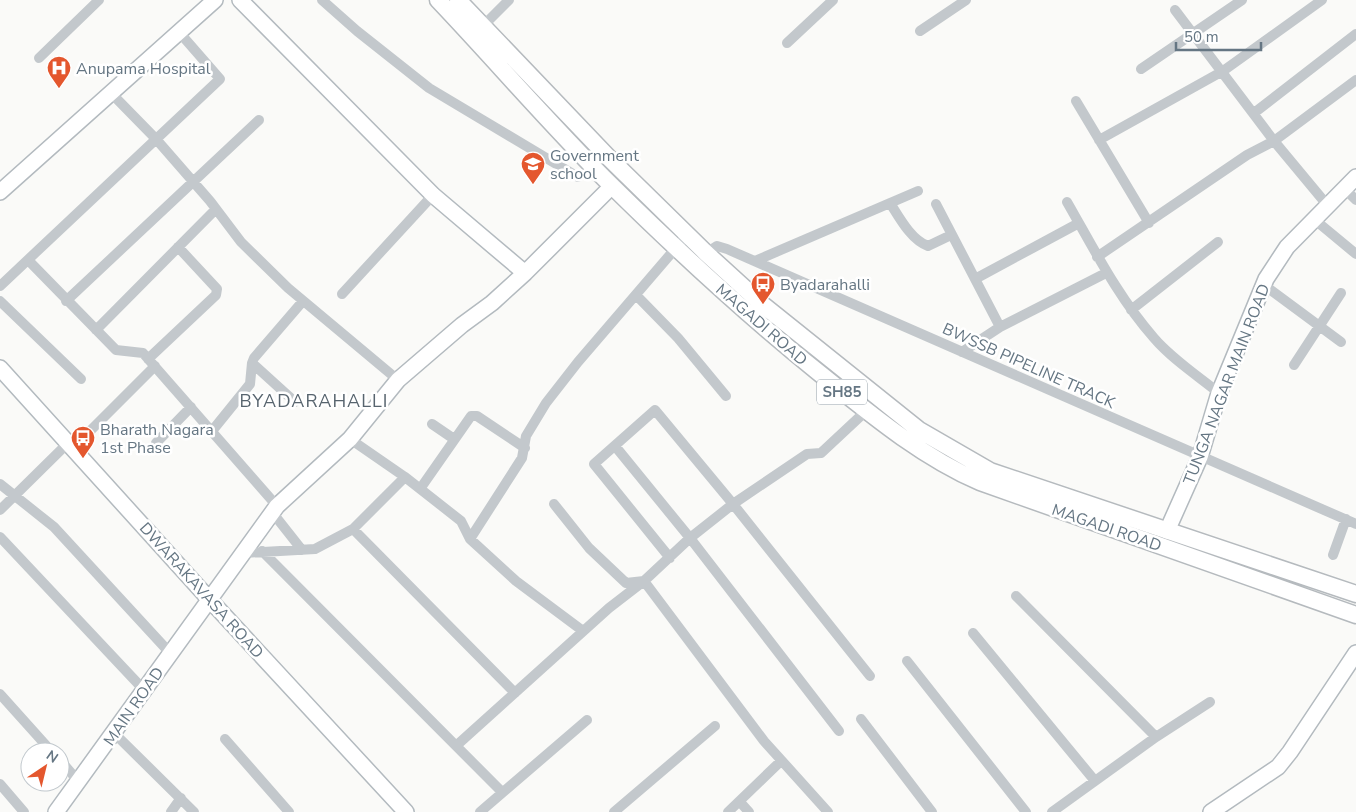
<svg xmlns="http://www.w3.org/2000/svg" width="1356" height="812" font-family="'Nunito Sans',sans-serif">
<style>
.lines{fill:none;stroke-linecap:round;stroke-linejoin:round}
.secondary-casing{stroke:#b3babf;stroke-width:18}
.primary-casing{stroke:#b5babe;stroke-width:19}
.street{stroke:#c3c8cc;stroke-width:10}
.secondary{stroke:#fff;stroke-width:15}
.primary{stroke:#fff;stroke-width:16}
.labels{text-anchor:middle;stroke-width:5;stroke-linejoin:round;paint-order:stroke}
.shield{fill:#fff;stroke:#939fa8;stroke-width:1}
.shield-label{font-size:15px;font-weight:bold;fill:#657683}
.poi-label{font-size:16px;fill:#657683;stroke:#fff;text-anchor:start}
.street-label{font-size:16px;fill:#657683;stroke:#fff}
.neighbourhood-label{font-size:18px;letter-spacing:1px;fill:#57646e;stroke:#fff}
</style>
<rect width="100%" height="100%" fill="#fafaf8"/>
<g class="lines">
<defs>
<path id="secondary" d="M240,0L433,195L525,273L612,186
M0,192L215,0
M0,368L209,599L406,812
M1167,531L1200,457L1219,393L1266,279L1287,247L1356,177
M56,812L277,506L350,439L398,380L462,325L492,303L525,273
M1211,812L1278,767L1290,752L1356,653"/>
<path id="primary" d="M438,0C497,62 552,127 613,187C679,252 746,314 818,372C868,412 920,456 980,482L1356,615
M458,0L609,158L706,253L763,305L919,430L990,471L1356,594"/>
</defs>
<use href="#secondary" class="secondary-casing"/>
<use href="#primary" class="primary-casing"/>
<path class="street" d="M322,0L357,31L429,88L578,177
M1175,10L1274,141L1328,206
M483,26L509,0
M920,31L966,0
M787,43L833,0
M39,58L99,0
M1141,69L1242,0
M111,93L156,139L210,201L241,242L288,288L398,380
M1076,101L1149,223
M1254,113L1356,34
M1099,140L1223,71L1322,0
M1345,189L1356,200
M1067,202C1094,249 1118,297 1154,338C1172,359 1198,376 1219,393
M890,203C899,217 911,240 928,246L951,235
M936,204L1000,327L962,352
M1315,220L1356,254
M703,255L717,246L727,249L1356,524
M1097,257L1247,155L1274,141L1356,80
M28,260L116,350L143,353L277,506
M755,261L918,191
M975,279L1079,223
M1264,285L1341,342
M0,286L220,79L179,32
M342,294L433,195
M636,295L678,338L726,396
M0,301L81,379
M66,301L259,120
M1131,310L1218,242
M1000,327L1106,273
M96,330L216,209
M148,359L216,295L217,289L178,247
M252,363L295,402
M1294,365L1341,293
M432,424L454,439
M212,431L250,384L252,363L254,358L303,301
M87,434L155,366
M350,439L405,477
M156,443L191,407
M615,446L690,538L839,731
M0,484L54,527L170,653
M420,489L471,416H477L525,448
M554,504L589,548L626,583L644,581L690,538L733,504L807,454L821,453L866,411
M0,510L69,442
M272,512L302,550
M353,529L515,693
M0,537L144,690
M470,539L516,581L583,631
M262,551L502,792
M243,553L315,549L353,529L405,477L461,521L470,539L522,458L526,436L546,403L578,362L687,235
M1333,555L1346,519
M670,558L594,464L655,410L733,504L870,676
M1016,596L1156,737
M973,633L1095,781
M907,661L1026,812
M0,694L52,752
M861,719L932,812
M114,733L194,812
M225,739L289,812
M457,745L609,608L644,581L764,741L828,812
M60,760L79,782
M0,784L24,812
M740,802L749,812
M171,812L181,798
M480,812L587,720
M614,812L715,726
M728,812L781,761
M1052,812L1156,737L1210,702"/>
<use href="#secondary" class="secondary"/>
<use href="#primary" class="primary"/>
</g>
<defs>
<symbol id="hospital-pin" viewBox="-11 -11 22 30"><path d="M0 17L-7.5 6A9.5 9.5 0 1 1 7.5 6Z" fill="#e4572e" stroke="#fff"/><path d="M-5-5h3v3.5h4V-5h3V5h-3V1.5h-4V5h-3Z" fill="#fff"/></symbol>
<symbol id="school-pin" viewBox="-11 -11 22 30"><path d="M0 17L-7.5 6A9.5 9.5 0 1 1 7.5 6Z" fill="#e4572e" stroke="#fff"/><path d="M0-5L7-2L0 1L-7-2ZM-4 1L0 2.5L4 1V4Q0 6-4 4Z" fill="#fff"/></symbol>
<symbol id="bus-pin" viewBox="-11 -11 22 30"><path d="M0 17L-7.5 6A9.5 9.5 0 1 1 7.5 6Z" fill="#e4572e" stroke="#fff"/><path d="M-5-6H5V4H4V6H2V4H-2V6H-4V4H-5ZM-3.5-4V0h7V-4ZM-3.5 1.2v1.5H-2V1.2ZM2 1.2v1.5H3.5V1.2Z" fill="#fff"/></symbol>
</defs>
<g fill-rule="evenodd">
<use href="#hospital-pin" x="45" y="54" width="28" height="38"/>
<use href="#school-pin" x="519" y="150" width="28" height="38"/>
<use href="#bus-pin" x="749" y="270" width="28" height="38"/>
<use href="#bus-pin" x="69" y="424" width="28" height="38"/>
</g>
<g class="labels">
<rect class="shield" x="817" y="379.5" width="50" height="25" rx="4"/>
<g class="shield-label">
<text x="842" y="397">SH85</text>
</g>
<g class="poi-label">
<text x="76" y="74">Anupama Hospital</text>
<text x="550" y="161">Government<tspan x="550" dy="18">school</tspan></text>
<text x="780" y="290">Byadarahalli</text>
<text x="100" y="435">Bharath Nagara<tspan x="100" dy="18">1st Phase</tspan></text>
</g>
<g class="street-label">
<text transform="translate(762 324) rotate(41)" y="6">MAGADI ROAD</text>
<text transform="translate(1029 365) rotate(24)" y="6">BWSSB PIPELINE TRACK</text>
<text transform="translate(1226 384) rotate(-69)" y="6">TUNGA NAGAR MAIN ROAD</text>
<text transform="translate(1107 527) rotate(19)" y="6">MAGADI ROAD</text>
<text transform="translate(202 590) rotate(48)" y="6">DWARAKAVASA ROAD</text>
<text transform="translate(133 706) rotate(-55)" y="6">MAIN ROAD</text>
</g>
<g class="neighbourhood-label">
<text x="314" y="407">BYADARAHALLI</text>
</g>
</g>
<g transform="translate(45 767) rotate(35)"><circle r="24" fill="#ffffff" stroke="#c1c8cd"/>
<path d="M0-4L9 19L0 12L-9 19Z" fill="#e4572e"/>
<text y="-8" font-size="14" font-weight="bold" text-anchor="middle" fill="#657683">N</text>
</g>
<path d="M1176 42v8h85v-8" fill="none" stroke="#657683" stroke-width="2.5"/>
<text x="1184" y="42" font-size="15" fill="#657683" stroke="#ffffff" stroke-width="4" paint-order="stroke">50 m</text>
</svg>
